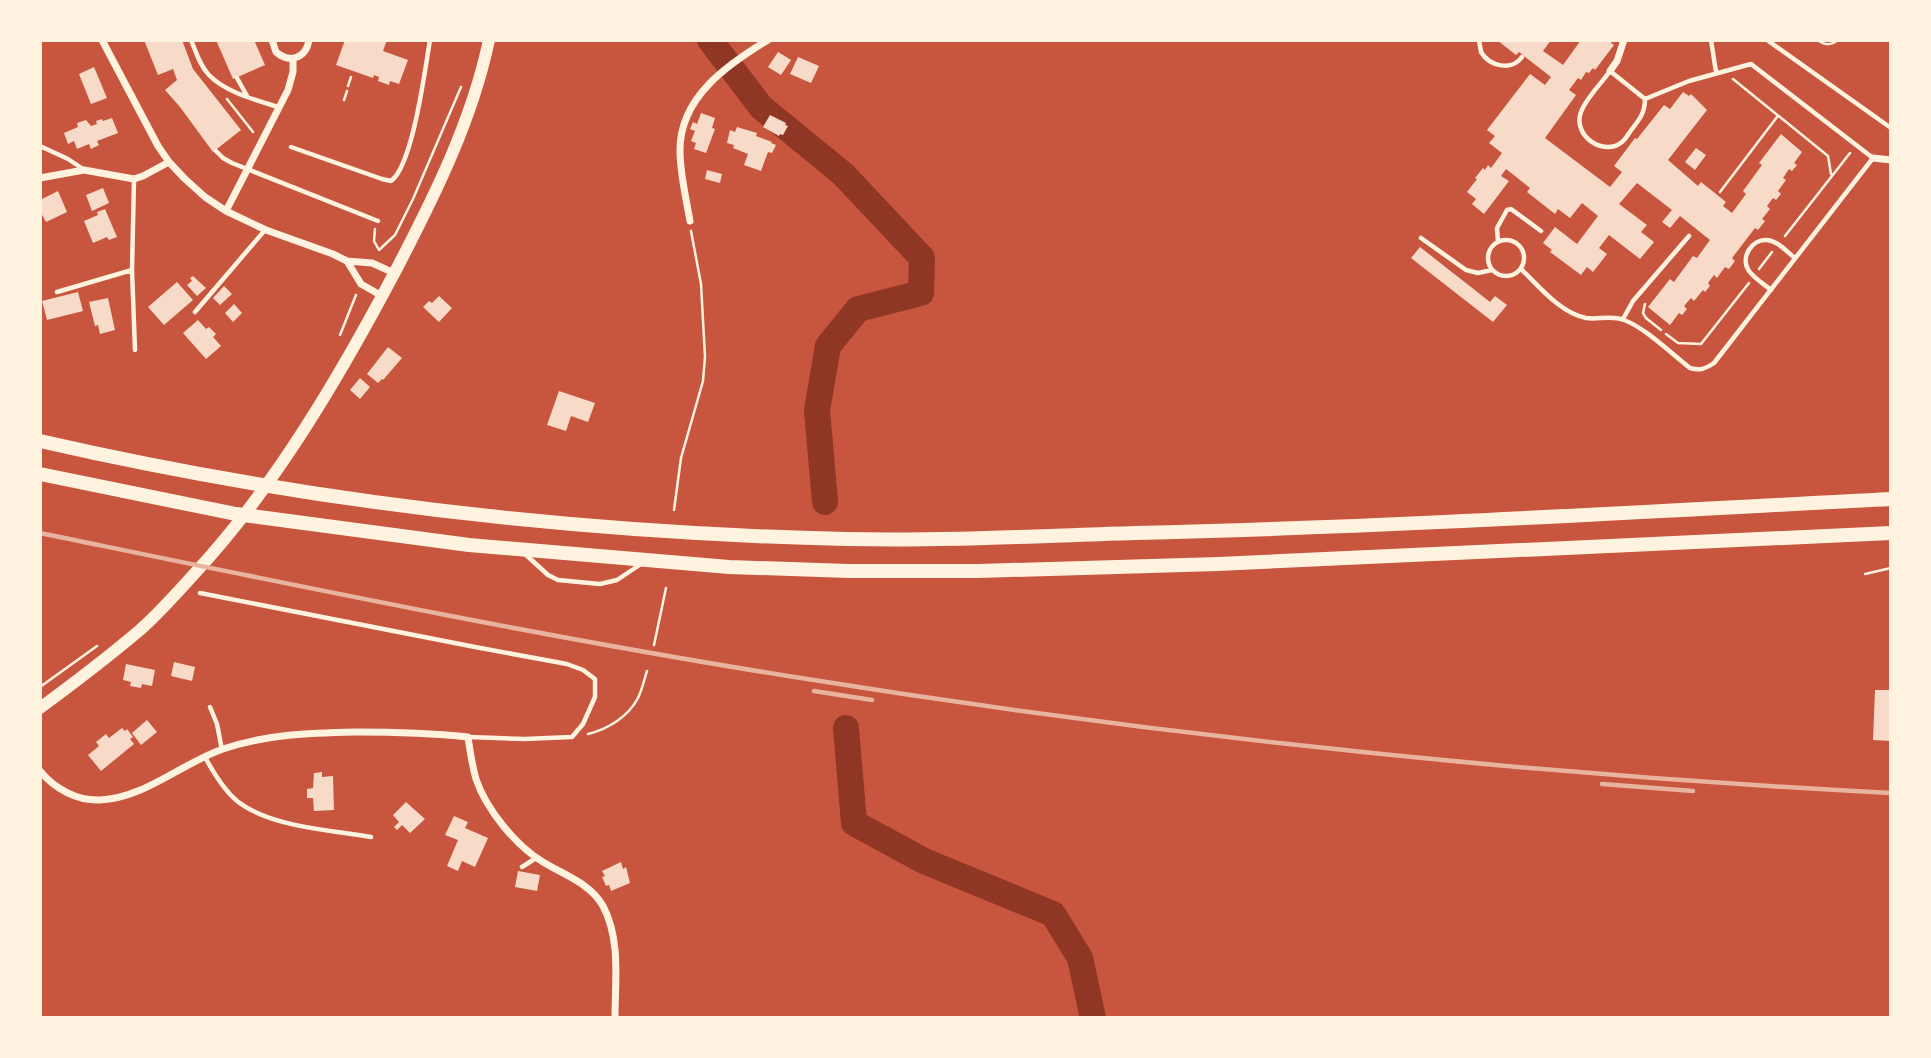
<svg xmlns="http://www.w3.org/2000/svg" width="1931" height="1058" font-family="'Work Sans',sans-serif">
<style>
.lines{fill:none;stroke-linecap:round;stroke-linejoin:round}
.river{stroke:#8f3625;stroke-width:26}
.building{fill:#f7dbc8}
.path{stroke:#fff3e0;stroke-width:2.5}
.service{stroke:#fff3e0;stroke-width:4.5}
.minor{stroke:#fff3e0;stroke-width:7}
.primary{stroke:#fff3e0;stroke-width:12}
.motorway{stroke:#fff3e0;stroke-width:14}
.rail{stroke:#e9b49f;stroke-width:4.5}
</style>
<rect width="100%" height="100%" fill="#c8553d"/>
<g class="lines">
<path class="river" d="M710,40L761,107L843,174L922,258L921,293L858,309L828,346L817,410L825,502
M846,728L854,823L924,861L1053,914L1080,958L1093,1018"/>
</g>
<path class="building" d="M144,40H182L193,69L241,130L213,152L180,107L165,90L177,80L173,69L158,75Z
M216,40H254L265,65L233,79Z
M345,40H387L383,51L408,60L399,84L390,81L389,85L378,81L379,77L374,75L373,78L336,65Z
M1497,40H1551L1543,51L1563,65L1581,40H1613L1611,43L1614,45L1595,70L1593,68L1589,73L1586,72L1581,80L1578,78L1569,90L1576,95L1545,138L1610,187L1622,172L1614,166L1635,138L1637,139L1664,105L1670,109L1683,92L1689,96L1691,94L1707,110L1668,160L1698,186L1701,182L1726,202L1723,206L1732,213L1746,194L1743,191L1762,165L1759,163L1781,134L1802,152L1794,163L1797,165L1792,171L1789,169L1783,178L1786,180L1778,191L1781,194L1776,200L1773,198L1767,206L1770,209L1762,219L1765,221L1758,230L1755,228L1732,258L1735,261L1729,269L1725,267L1717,278L1714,275L1708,283L1710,286L1705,292L1703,290L1694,301L1691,298L1684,306L1687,309L1682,315L1679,313L1670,325L1648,307L1670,279L1674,282L1693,256L1697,258L1710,240L1680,216L1670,228L1662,222L1672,210L1637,183L1619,204L1647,225L1641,232L1654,242L1640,259L1609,235L1599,248L1607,254L1593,272L1587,267L1581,275L1550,252L1552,250L1543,243L1555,227L1577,244L1598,216L1582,203L1570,218L1558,209L1555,214L1527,192L1530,188L1506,169L1501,176L1509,181L1484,214L1472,204L1476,199L1467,192L1477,179L1475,178L1483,168L1485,170L1488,165L1491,168L1502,153L1489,143L1495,136L1487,130L1530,74L1545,85L1551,77L1519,52L1516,55Z
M778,52L791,60L781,75L768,67Z
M798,57L819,66L811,83L790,74Z
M94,67L107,98L91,104L79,74Z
M701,113L715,118L712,128L715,129L706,153L694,149L696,143L691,141L695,131L690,129L693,122L697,124Z
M770,115L786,123L785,125L788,126L783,135L780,134L779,136L763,127Z
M112,118L118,133L97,141L99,145L91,149L89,144L77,149L74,141L68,144L64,133L78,127L77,123L86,120L91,126L97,124L96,121L102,119L103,121Z
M737,127L757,133L756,136L772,142L771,143L776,145L772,153L768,152L761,171L744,165L748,154L733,148L734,145L727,143L730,130L735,132Z
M1696,148L1706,155L1695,170L1685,162Z
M707,170L722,174L720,183L705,179Z
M103,188L109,203L92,211L86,195Z
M58,191L67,212L46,222L40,211V200Z
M105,209L117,237L109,240L107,237L93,243L84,221L98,215L97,212Z
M1420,247L1490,302L1495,296L1507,305L1493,322L1411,258Z
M193,276L206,288L197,296L187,285L192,281L190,278Z
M177,282L193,300L164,325L148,307Z
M224,286L232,294L220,305L213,298Z
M78,292L83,311L47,320L42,301Z
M439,296L452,308L439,322L423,307L429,301L432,303Z
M108,298L115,330L100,334L98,325L95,326L89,302Z
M234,304L242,313L233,322L225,313Z
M198,320L206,329L209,327L216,334L213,337L221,346L206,359L183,333Z
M388,347L402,358L383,380L382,379L378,383L367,374Z
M360,378L370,387L360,399L350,390Z
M559,391L595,403L588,422L571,416L566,431L547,425Z
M174,662L195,667L192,681L171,676Z
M126,664L155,670L152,686L142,684L141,688L130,686L131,682L123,680Z
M1875,690H1891V741L1873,740Z
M147,720L157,732L141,745L132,733Z
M122,728L125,731L127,729L133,737L130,739L134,744L101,771L88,755L99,746L96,742L106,734L109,738Z
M322,772V777L333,776L334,810L314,811L313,798H307V789L313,788L314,773Z
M406,802L425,819L410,833L402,825L397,830L394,827L399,822L393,815Z
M454,816L468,822L465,828L488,838L475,867L462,861L458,871L447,866L458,840L445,835Z
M621,862L623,869L626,867L630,883L611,891L609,885L606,886L602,877L605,876L602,871Z
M518,871L540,875L537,891L515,887Z"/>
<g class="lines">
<path class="path" d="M1817,40C1825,45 1830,46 1838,40
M1733,79L1828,156L1831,174
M348,86L351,77
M227,99L253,132
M344,100L347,91
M1720,192L1777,117
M375,229L374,241L379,250L395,235L413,199L461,87
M1785,236L1850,153
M1759,269L1772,252
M1645,304L1643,313L1646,318L1661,330
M1666,334L1678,343L1701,344L1749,283
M340,335L356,295
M674,510L681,458L703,381L705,357L701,284L691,231
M1865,574L1891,568
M654,645L666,588
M40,687L97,646
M588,734C608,729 628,717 638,698C642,690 644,680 647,671"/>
<path class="service" d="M191,40C196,52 200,66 209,75C225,92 256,100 278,107
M1479,40C1479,41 1481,51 1481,52C1490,67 1512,71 1522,57
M1711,40L1716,72
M1767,40L1891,128
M1610,71L1645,99C1645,112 1640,119 1632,129C1629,133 1626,139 1622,142C1604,157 1572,136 1581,112C1586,98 1601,84 1610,71Z
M237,78L247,96
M40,146L68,159L83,169
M291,147L382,179L391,181C413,165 425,69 430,40
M216,151L223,158L232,163L378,221
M134,180L132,270L135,350
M1421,238L1466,270L1478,273L1492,270
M1488 258a18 18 0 1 1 36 0a18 18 0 1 1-36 0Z
M1498,242L1497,228L1507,210L1511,209L1541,231
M1521,269C1539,286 1560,313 1586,318C1598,320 1611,315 1624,320C1644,327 1672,354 1690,368C1700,371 1705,369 1714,363L1873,158L1751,64L1689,81L1645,99
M1771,290C1764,284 1755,279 1749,271C1740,258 1751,239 1767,240C1778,241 1787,252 1795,258
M57,292L132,270
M195,312L265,230
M1623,319L1633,301L1689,236
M525,554L548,575L558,580L600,584L617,580L641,564
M200,593L475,647L567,664L583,670L595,679V697L583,724L572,737L524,739L469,737
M210,707L217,724L222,750
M205,757C213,772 224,790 237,801C270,827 330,830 371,837
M522,867L536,858"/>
<path class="minor" d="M102,40L158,146L169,162L184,178L205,197L226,211L266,230L333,254L347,261L372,263L394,273
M272,40L276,52C290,64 306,58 309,40
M1610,71L1617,61L1624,40
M1873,158L1891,160
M40,178L84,170L134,179L143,176L169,162
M226,211L288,90L293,72V59
M690,221C686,198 680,174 680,150C680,97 727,65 768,40
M347,261L361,284L382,296
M40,771C55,789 77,801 100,800C145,798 182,763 223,749C268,734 309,733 356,732C393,732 430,733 468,737C470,751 472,765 476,779C486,809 516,846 543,862C564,875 590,883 603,906C621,940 615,981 615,1018"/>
<path class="primary" d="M40,708C74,683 108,657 140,630C159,613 178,592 195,573C275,487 341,374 396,270C434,197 472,121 489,40"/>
<path class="motorway" d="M40,441C302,501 577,533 846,539C942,541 1039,536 1135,533C1387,527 1639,512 1891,499
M40,474L236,514L469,545L729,567L849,571H978L1218,564L1891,533"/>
<path class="rail" d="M40,533C289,584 537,636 788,676C1153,735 1521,774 1891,793
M814,691L872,700
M1602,784L1693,791"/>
</g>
<rect width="1931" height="1058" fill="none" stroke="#fff3e0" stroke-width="84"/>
</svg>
